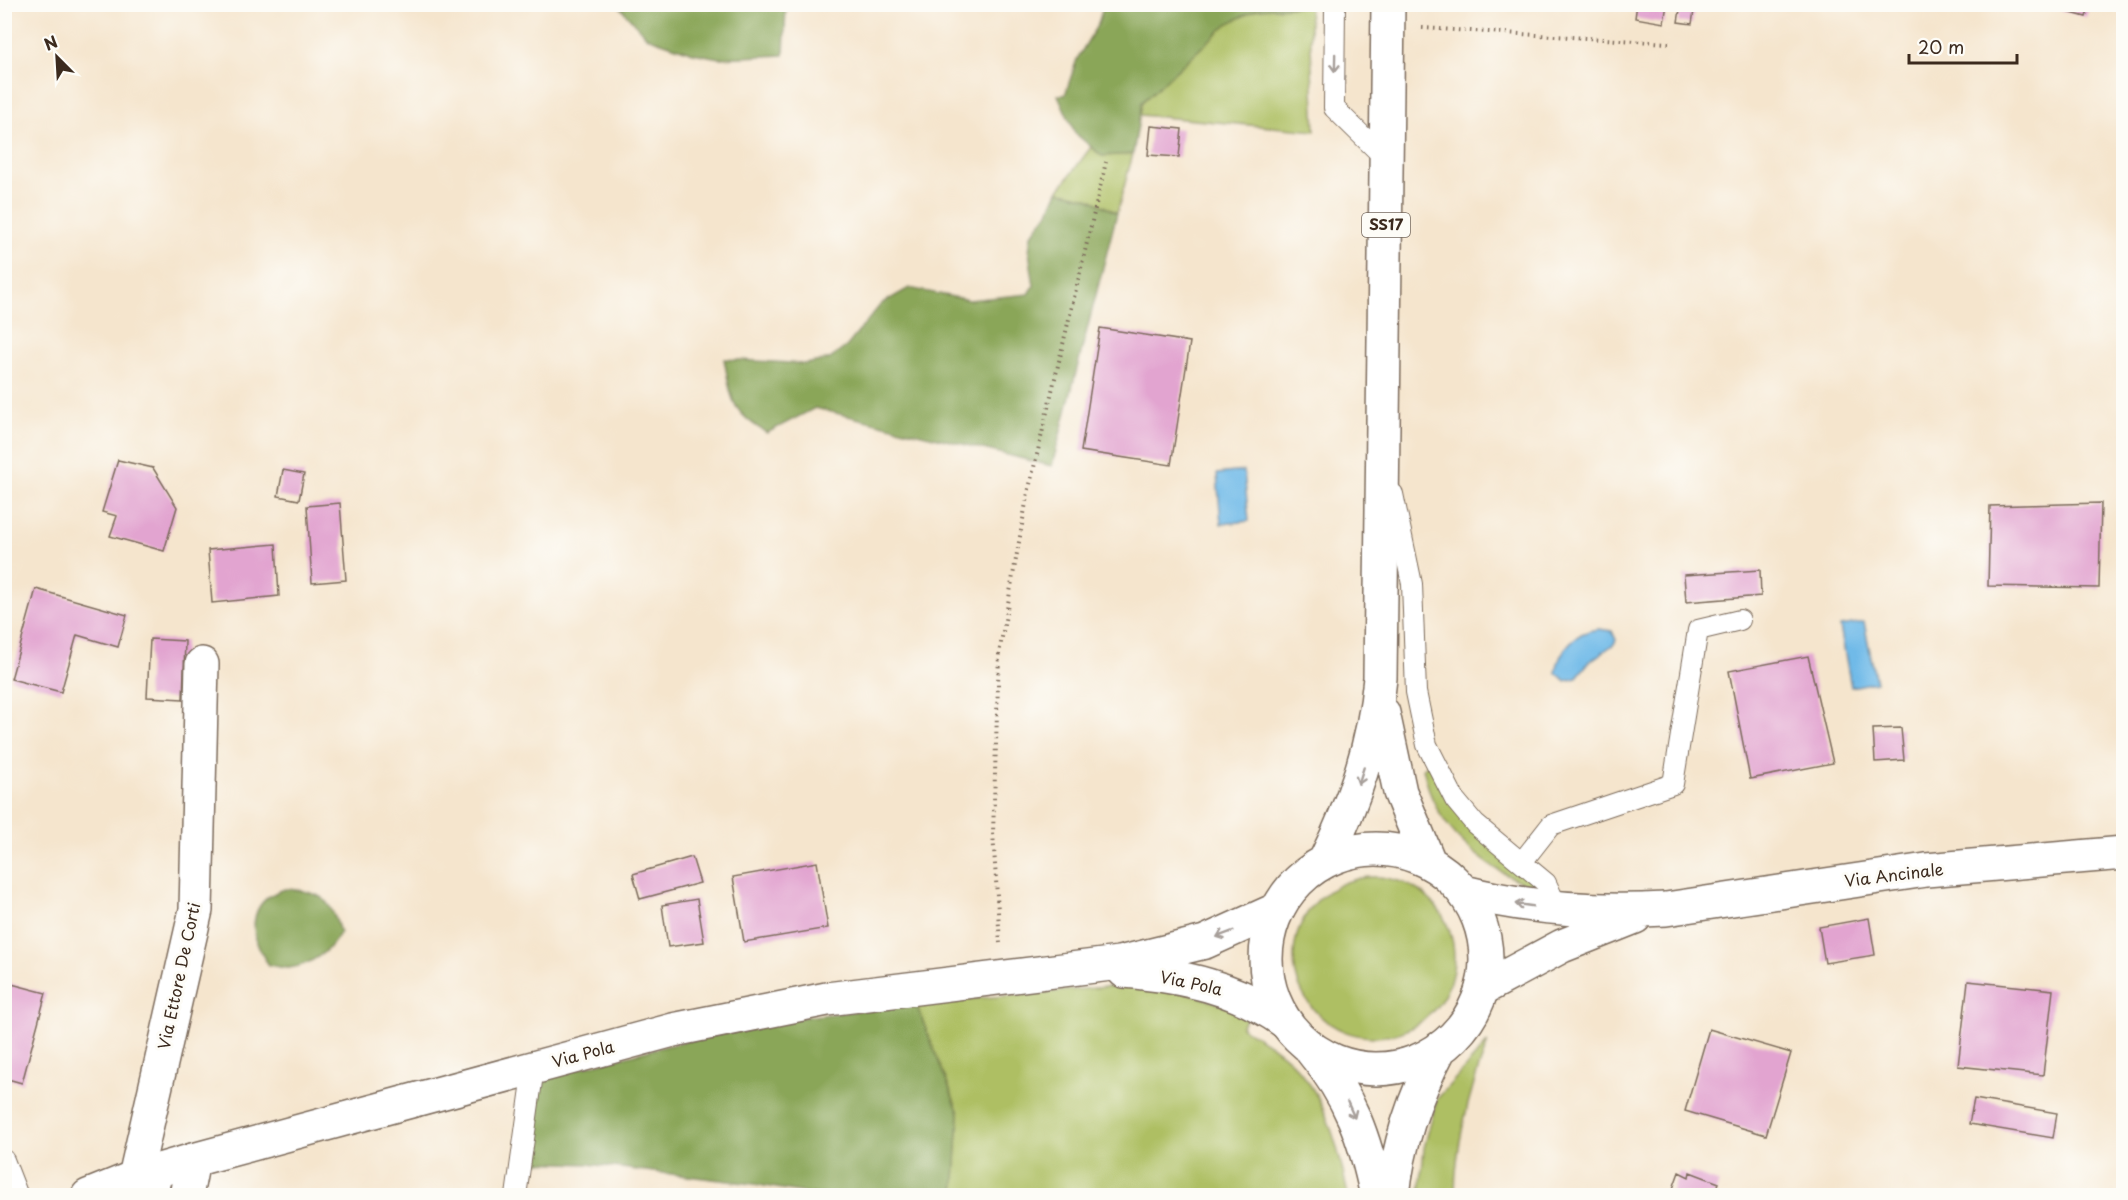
<svg xmlns="http://www.w3.org/2000/svg" width="2128" height="1200" font-family="'Playpen Sans',sans-serif">
<style>
.green{fill:#aebf63;stroke:#747440;stroke-width:1.5}
.forest{fill:#8aa659;stroke:#62683c;stroke-width:1.5}
.water{fill:#6fbae8;stroke:#557283;stroke-width:1.5}
.building{fill:#e2a4d0}
.lines{fill:none;stroke-linecap:round;stroke-linejoin:round}
.lane-casing{stroke:#7c6b5b;stroke-width:22}
.street-casing{stroke:#7c6b5b;stroke-width:36}
.secondary-casing{stroke:#7c6b5b;stroke-width:36}
.primary-casing{stroke:#7c6b5b;stroke-width:36}
.path{stroke:#7c6b5b;stroke-width:4;stroke-dasharray:1.5 4.5;stroke-linecap:butt}
.lane{stroke:#fff;stroke-width:20}
.street{stroke:#fff;stroke-width:33}
.secondary{stroke:#fff;stroke-width:33}
.primary{stroke:#fff;stroke-width:33}
.oneway{stroke:#a79f9a}
.labels{text-anchor:middle;stroke-width:6;stroke-linejoin:round;paint-order:stroke}
.shield{fill:#fdfcf7;stroke:#75695f;stroke-width:1.5}
.shield-label{font-size:15px;font-weight:bold;fill:#3b2a1e}
.street-label{font-size:16px;fill:#3b2a1e;stroke:#fdfcf7}
</style>
<rect width="100%" height="100%" fill="#fdfcf7"/>
<filter id="ink" filterUnits="userSpaceOnUse"><feTurbulence type="fractalNoise" baseFrequency=".0167" numOctaves="2"/><feDisplacementMap in="SourceGraphic" scale="12" xChannelSelector="R" yChannelSelector="G"/><feConvolveMatrix kernelMatrix="1 2 1 2 8 2 1 2 1" color-interpolation-filters="sRGB"/></filter>
<filter id="wash" filterUnits="userSpaceOnUse"><feTurbulence type="fractalNoise" baseFrequency=".008" numOctaves="4" result="noise"/><feDisplacementMap in="SourceGraphic" scale="24" xChannelSelector="R" yChannelSelector="G"/><feGaussianBlur stdDeviation="1.35" result="paint"/><feColorMatrix in="noise" values="0 0 0 0 0 0 0 0 0 0 0 0 0 0 0 0 0 1.4 0 .05"/><feComposite in="paint" operator="in"/></filter>
<g filter="url(#wash)">
<rect width="100%" height="100%" fill="#f5e5cd"/>
<path class="green" d="M1309,6L1315,131L1140,115L1142,102L1227,24L1257,9Z
M1091,147L1102,156L1133,154L1117,213L1088,198L1058,191Z
M1429,764L1539,888C1498,877 1450,840 1433,800C1428,790 1426,779 1423,768Z
M1294 957a80 80 0 1 1 160 0a80 80 0 1 1-160 0Z
M1139,984L1177,989L1249,1014L1241,1027C1263,1040 1287,1054 1303,1075C1329,1108 1340,1155 1348,1195H954L959,1113L916,1004Z
M1488,1042C1470,1090 1455,1144 1455,1195H1420L1424,1148L1437,1099Z"/>
<path class="forest" d="M1104,4H1310V5L1257,9L1227,24L1142,102L1133,154L1102,156L1075,133L1058,95H1065L1077,59L1098,24Z
M618,5H786L784,55L719,58L693,53L647,37Z
M1058,191L1088,198L1117,213L1052,466L815,408L767,433C729,411 732,399 724,359L806,364L830,359L847,346L881,304L909,288L969,300L1029,294L1034,286L1029,252L1031,235L1049,211Z
M285,889C321,891 331,898 340,933C331,951 309,966 289,968C283,968 275,966 269,965C248,936 246,901 285,889Z
M916,1004L959,1113L954,1195H817L753,1184L588,1164L534,1162L540,1078L761,1022Z"/>
<path class="water" d="M1244,471L1249,521L1221,524L1217,474Z
M1864,622L1876,682L1851,687L1840,626Z
M1599,629L1612,631L1616,640L1614,644L1589,662L1576,678L1566,681L1556,673C1559,649 1576,631 1599,629Z"/>
<g id="blocks">
<path class="building" d="M1637,4H1667L1664,23L1635,18Z
M1681,4H1695L1692,24L1678,22Z
M2038,4H2090L2086,17Z
M1151,126L1182,129L1179,157L1148,155Z
M1100,328L1190,342L1171,465L1081,451Z
M118,460L153,468L177,507L164,551L110,536L117,516L102,512Z
M283,470L304,474L299,500L278,496Z
M340,503L346,580L312,583L307,506Z
M2101,503L2099,588L1988,586L1990,506Z
M276,544L279,596L212,603L208,550Z
M1760,570L1761,596L1686,602L1684,575Z
M36,589L127,615L118,647L77,635L61,692L11,679Z
M150,639L185,641L183,699L147,697Z
M1808,656L1833,763L1750,779L1729,671Z
M1901,728L1904,760L1875,762L1873,729Z
M692,857L700,883L640,899L633,874Z
M817,862L828,928L744,942L733,877Z
M697,899L704,942L668,947L662,905Z
M1869,918L1875,955L1825,963L1819,927Z
M1968,981L2053,990L2043,1075L1958,1066Z
M4,982L46,993L22,1083L4,1078Z
M1709,1029L1791,1053L1766,1135L1685,1111Z
M1974,1099L2057,1113L2053,1138L1969,1124Z
M1679,1172L1689,1177L1690,1172L1719,1183L1714,1196L1671,1194Z"/>
</g>
</g>
<g filter="url(#ink)">
<use href="#blocks" fill-opacity="0" stroke="#7c6b5b" stroke-width="1.5"/>
<g class="lines">
<defs>
<path id="lane" d="M1335,4L1334,108L1388,161
M1393,494L1412,584L1416,692L1427,745L1455,800L1475,824L1546,883L1558,909
M1522,862L1551,825L1673,784L1698,630L1740,620
M4,1160L18,1196
M156,1196L164,1168
M516,1196L534,1067"/>
<path id="street" d="M135,1177L196,910L202,664
M186,1196L193,1160"/>
<path id="secondary" d="M1464,892C1531,909 1597,913 1666,909L1926,870L2124,853
M1124,971C1182,976 1237,987 1285,1022
M1482,989L1562,946L1635,917
M88,1196L135,1177L193,1160L673,1030L827,999L1119,963L1205,942L1278,909"/>
<path id="primary" d="M1383,713L1400,792L1429,862
M1266 959a110 110 0 1 1 220 0a110 110 0 1 1-220 0Z
M1325,861C1354,802 1374,744 1380,678L1388,4
M1312,1051C1350,1096 1365,1138 1377,1196
M1393,1196C1398,1142 1415,1095 1440,1048"/>
</defs>
<use href="#lane" class="lane-casing"/>
<use href="#street" class="street-casing"/>
<use href="#secondary" class="secondary-casing"/>
<use href="#primary" class="primary-casing"/>
<path class="path" d="M1422,28L1669,43
M1000,943L993,833L999,654L1027,497L1106,162"/>
<use href="#lane" class="lane"/>
<use href="#street" class="street"/>
<use href="#secondary" class="secondary"/>
<use href="#primary" class="primary"/>
</g>
<defs><path id="oneway-shaft" d="M-6 0H5M1.5-3L5.5 0L1.5 3" fill="none" stroke-width="1.6" stroke-linecap="round" stroke-linejoin="round" transform="scale(1.5)"/></defs>
<g class="oneway">
<use href="#oneway-shaft" transform="translate(1335 63) rotate(91)"/>
<use href="#oneway-shaft" transform="translate(1361 776) rotate(108)"/>
<use href="#oneway-shaft" transform="translate(1524 905) rotate(-172)"/>
<use href="#oneway-shaft" transform="translate(1225 934) rotate(159)"/>
<use href="#oneway-shaft" transform="translate(1351 1110) rotate(66)"/>
</g>
</g>
<g class="labels">
<rect class="shield" x="1362" y="213" width="48" height="24" rx="4.5"/>
<g class="shield-label">
<text x="1386" y="230">SS17</text>
</g>
<g class="street-label">
<text transform="translate(1894 875) rotate(-7)" y="6">Via Ancinale</text>
<text transform="translate(179 976) rotate(-78)" y="6">Via Ettore De Corti</text>
<text transform="translate(1191 983) rotate(12)" y="6">Via Pola</text>
<text transform="translate(583 1054) rotate(-15)" y="6">Via Pola</text>
</g>
</g>
<rect width="2128" height="1200" fill="none" stroke="#fdfcf7" stroke-width="24"/>
<g transform="translate(57 57) rotate(336)" stroke="#fdfcf7" stroke-width="4.5" paint-order="stroke">
<path d="M0-4.5L10 22L0 15L-10 22Z" fill="#3b2a1e"/>
<text y="-9" font-size="16" font-weight="bold" text-anchor="middle" fill="#3b2a1e">N</text>
</g>
<path d="M1909 54v9h108v-9" fill="none" stroke="#3b2a1e" stroke-width="3"/>
<text x="1918" y="54" font-size="18" fill="#3b2a1e" stroke="#fdfcf7" stroke-width="4.5" paint-order="stroke">20 m</text>
</svg>
